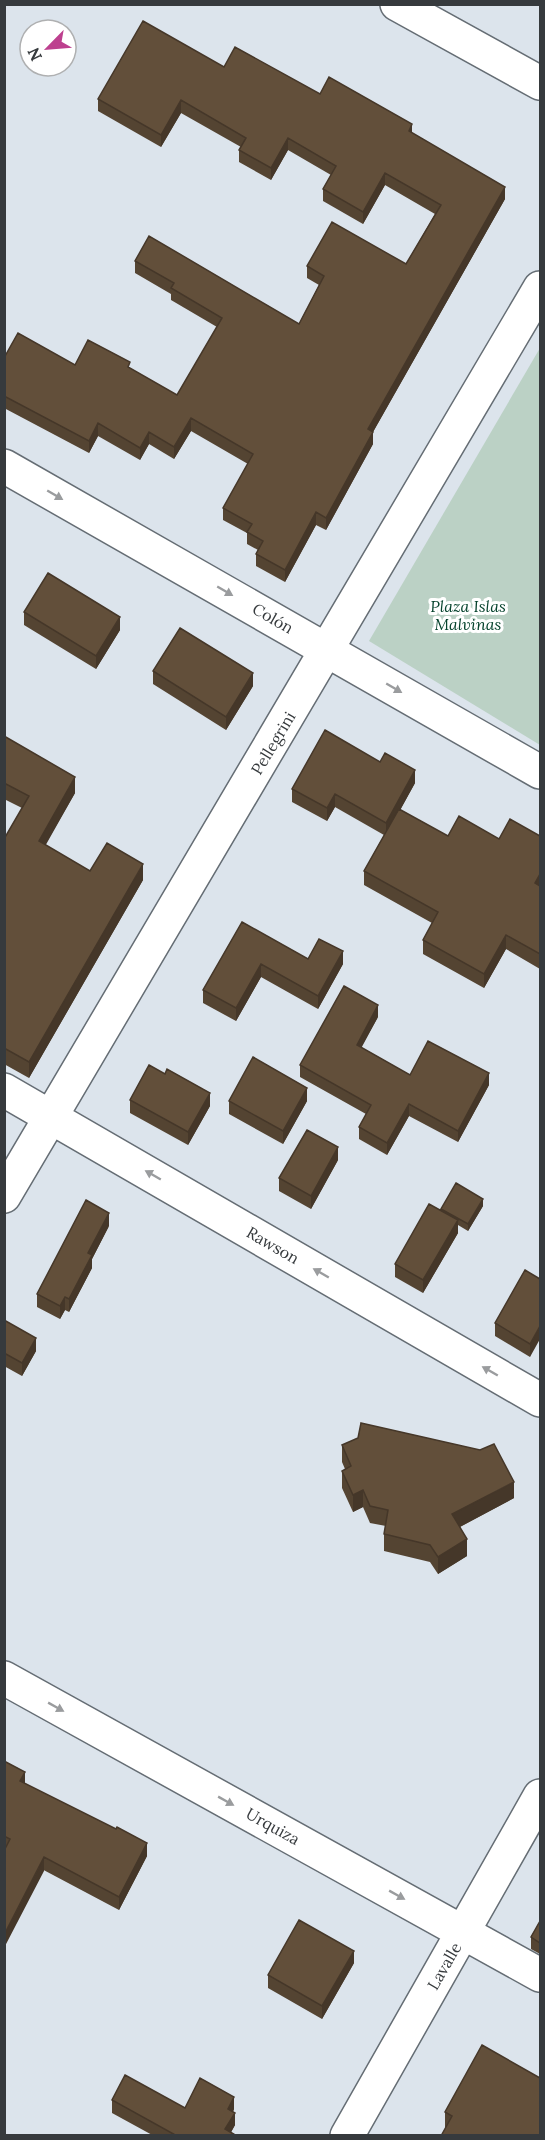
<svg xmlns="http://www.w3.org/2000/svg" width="545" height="2140" font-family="Lora,serif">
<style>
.green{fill:#bbd1c5}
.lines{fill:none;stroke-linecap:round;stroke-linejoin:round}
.minor-casing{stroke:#656d74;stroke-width:36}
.minor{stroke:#fff;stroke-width:33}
.wall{fill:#544432}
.shaded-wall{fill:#453729}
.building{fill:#624f3a;stroke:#453729;stroke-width:1.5}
.oneway{fill:#9a9c9e}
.labels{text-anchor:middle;stroke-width:6;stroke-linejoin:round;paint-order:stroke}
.park-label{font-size:16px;font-style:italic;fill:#06432d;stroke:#fff}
.street-label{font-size:16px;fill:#363a3d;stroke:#fff}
</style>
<rect width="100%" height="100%" fill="#dce4ec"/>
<path class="green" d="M540,348V745L369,641Z"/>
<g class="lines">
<defs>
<path id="minor" d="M397,4L540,83
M4,466L540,772
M4,1090L540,1400
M4,1196L540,288
M4,1678L540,1975
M347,2136L540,1796"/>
</defs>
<use href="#minor" class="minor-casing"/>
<use href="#minor" class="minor"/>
</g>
<path class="wall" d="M224,67L320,94L412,133L505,199L373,432V444L326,530L316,525L285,582L256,566V554L258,550L247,544V533L223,520V508L248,464L191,431L174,459L149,444L140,460L98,436L89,453L4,408V358L75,365L130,368L177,395L217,327L171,300V294L135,273V261L299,324L319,285L307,278V266L406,264L435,214L385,185L363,224L323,201V189L331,175L288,150L271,180L239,162V150L241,147L181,113L161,147L98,111V99Z
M24,612L120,630L96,669L24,625Z
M153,671L253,686L226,730L153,684Z
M4,736L75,793L45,845L90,871L143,880L29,1078L4,1064V839L22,808L4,799Z
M415,783L400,810L448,836L499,839L540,836V969L506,949L484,988L423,954V940L432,923L364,885V871L384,835L335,807L327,821L292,802V789Z
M242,922L308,959L343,964L318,1009L261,977L236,1021L203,1003V990Z
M378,1017L361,1047L410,1075L489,1085L458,1142L409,1116L387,1155L359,1139V1127L366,1114L300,1077V1065Z
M130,1100L210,1106L188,1145L130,1113Z
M229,1101H307L283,1144L229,1114Z
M338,1160L311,1209L279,1191V1178Z
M483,1206L468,1231L458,1225V1233L423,1293L395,1277V1264L441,1211V1209Z
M109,1226L92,1259V1268L69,1312L65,1310L60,1319L37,1307V1294Z
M540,1279L530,1357L495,1336V1323Z
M4,1320L36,1351L22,1376L4,1366Z
M342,1445L514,1498L460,1527L467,1556L438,1574L430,1562L384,1551V1534L386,1526L370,1523L363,1507L353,1512L342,1488V1471L345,1469L342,1462Z
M4,1761L25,1783L147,1856L119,1910L4,1849Z
M540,1921V1954L531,1949V1937Z
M354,1963L322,2019L268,1988V1975Z
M540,2078L445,2128V2112Z
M112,2100L185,2108L234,2109L233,2112L235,2125L231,2132L237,2136H154L112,2113Z"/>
<path class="shaded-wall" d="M181,100V113L161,147V135Z
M412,124V137L409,131Z
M288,138V150L271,180V168Z
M385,173V185L363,224V212Z
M505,187V199L373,432V444L326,530V518L368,429Z
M191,418V431L174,459V447Z
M98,423V436L89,453V441Z
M149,432V444L140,460V448Z
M316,512V525L285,582V570Z
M120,617V630L96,669V656Z
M253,673V686L226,730V717Z
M415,770V783L386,836V823Z
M75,777V793L39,857V841Z
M335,794V807L327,821V808Z
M143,864V880L29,1078V1062Z
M540,874V888L535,883Z
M506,935V949L484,988V974Z
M343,951V964L318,1009V996Z
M261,964V977L236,1021V1008Z
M378,1005V1017L357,1056V1045Z
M489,1073V1085L458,1142V1131Z
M307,1088V1101L283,1144V1131Z
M210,1093V1106L188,1145V1132Z
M409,1104V1116L387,1155V1143Z
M338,1147V1160L311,1209V1196Z
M483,1199V1206L468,1231V1224Z
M109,1213V1226L92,1259V1268L69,1312V1299L88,1253Z
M458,1220V1233L423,1293V1280Z
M65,1297V1310L60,1319V1306Z
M540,1326V1339L530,1357V1344Z
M36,1338V1351L22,1376V1363Z
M514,1482V1498L452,1531V1514Z
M363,1490V1507L353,1512V1495Z
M467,1539V1556L438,1574V1557Z
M25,1772V1785L20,1781Z
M147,1843V1856L119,1910V1897Z
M44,1857V1871L4,1948V1935Z
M354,1951V1963L322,2019V2006Z
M234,2097V2109L228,2122V2109Z
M235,2113V2125L229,2136L225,2129Z"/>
<path class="building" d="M143,21L224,67L235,47L320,94L329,77L412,124L409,131L505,187L368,429L373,432L326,518L316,512L285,570L256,554L263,541L247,532L252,524L223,508L253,454L191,418L174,447L149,432L140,448L98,423L89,441L4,396V358L18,333L75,365L88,340L130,362L128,367L177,395L222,318L171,288L174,283L135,261L149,236L299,324L324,276L307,266L332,222L406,264L441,205L385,173L363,212L323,189L336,166L288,138L271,168L239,150L246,138L181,100L161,135L98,99Z
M48,573L120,617L96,656L24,612Z
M180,628L253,673L226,717L153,671Z
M325,730L380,762L385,753L415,770L386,823L335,794L327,808L292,789Z
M4,736L75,777L39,841L90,871L107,843L143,864L29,1062L4,1048V839L29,796L4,783Z
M399,809L448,836L459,816L499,839L510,819L540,836V874L535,883L540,886V954L506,935L484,974L423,940L438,912L364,871Z
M242,922L308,959L319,939L343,951L318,996L261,964L236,1008L203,990Z
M344,986L378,1005L357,1045L410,1075L428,1041L489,1073L458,1131L409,1104L387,1143L359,1127L371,1105L300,1065Z
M253,1057L307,1088L283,1131L229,1101Z
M149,1065L165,1074L167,1069L210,1093L188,1132L130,1100Z
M307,1130L338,1147L311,1196L279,1178Z
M456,1183L483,1199L468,1224L441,1209Z
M86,1200L109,1213L88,1253L92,1255L69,1299L65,1297L60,1306L37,1294Z
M429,1204L458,1220L423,1280L395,1264Z
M525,1270L540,1279V1326L530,1344L495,1323Z
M4,1320L36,1338L22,1363L4,1353Z
M361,1423L480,1450L494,1444L514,1482L452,1514L467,1539L438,1557L430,1545L384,1534L388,1510L370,1506L363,1490L353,1495L342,1471L351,1466L342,1445L358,1438Z
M4,1761L25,1772L20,1781L116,1829L117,1827L147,1843L119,1897L44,1857L4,1935V1851L10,1839L4,1836Z
M299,1920L354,1951L322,2006L268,1975Z
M540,1921V1943L531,1937Z
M482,2045L540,2078V2136H441L452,2116L445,2112Z
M125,2075L185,2108L200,2078L234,2097L228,2109L235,2113L225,2129L237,2136H177L112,2100Z"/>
<defs><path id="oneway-solid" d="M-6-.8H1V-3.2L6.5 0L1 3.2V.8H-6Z" transform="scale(1.5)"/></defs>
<g class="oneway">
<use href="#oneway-solid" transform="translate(55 495) rotate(30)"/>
<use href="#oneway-solid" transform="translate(225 591) rotate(30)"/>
<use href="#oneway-solid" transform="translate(394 688) rotate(30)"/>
<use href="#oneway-solid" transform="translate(153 1175) rotate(-150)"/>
<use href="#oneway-solid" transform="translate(321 1273) rotate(-150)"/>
<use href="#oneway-solid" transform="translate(490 1371) rotate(-150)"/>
<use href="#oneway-solid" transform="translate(56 1707) rotate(29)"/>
<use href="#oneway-solid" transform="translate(226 1801) rotate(29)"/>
<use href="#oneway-solid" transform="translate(397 1895) rotate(29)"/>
</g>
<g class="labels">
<g class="park-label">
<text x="468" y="612">Plaza Islas<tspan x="468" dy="18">Malvinas</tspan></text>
</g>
<g class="street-label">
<text transform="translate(273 618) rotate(30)" y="6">Colón</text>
<text transform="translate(273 743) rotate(-59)" y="6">Pellegrini</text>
<text transform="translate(273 1245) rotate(30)" y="6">Rawson</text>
<text transform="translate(273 1826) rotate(29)" y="6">Urquiza</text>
<text transform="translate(444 1966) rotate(-60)" y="6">Lavalle</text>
</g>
</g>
<rect width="545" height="2140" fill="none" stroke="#363a3d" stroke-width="12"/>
<g transform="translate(48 48) rotate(245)"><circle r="28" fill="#ffffff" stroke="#afb0b1" stroke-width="1.5"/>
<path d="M0-4.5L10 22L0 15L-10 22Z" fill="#bd408f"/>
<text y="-9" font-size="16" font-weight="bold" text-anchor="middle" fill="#363a3d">N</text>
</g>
</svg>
